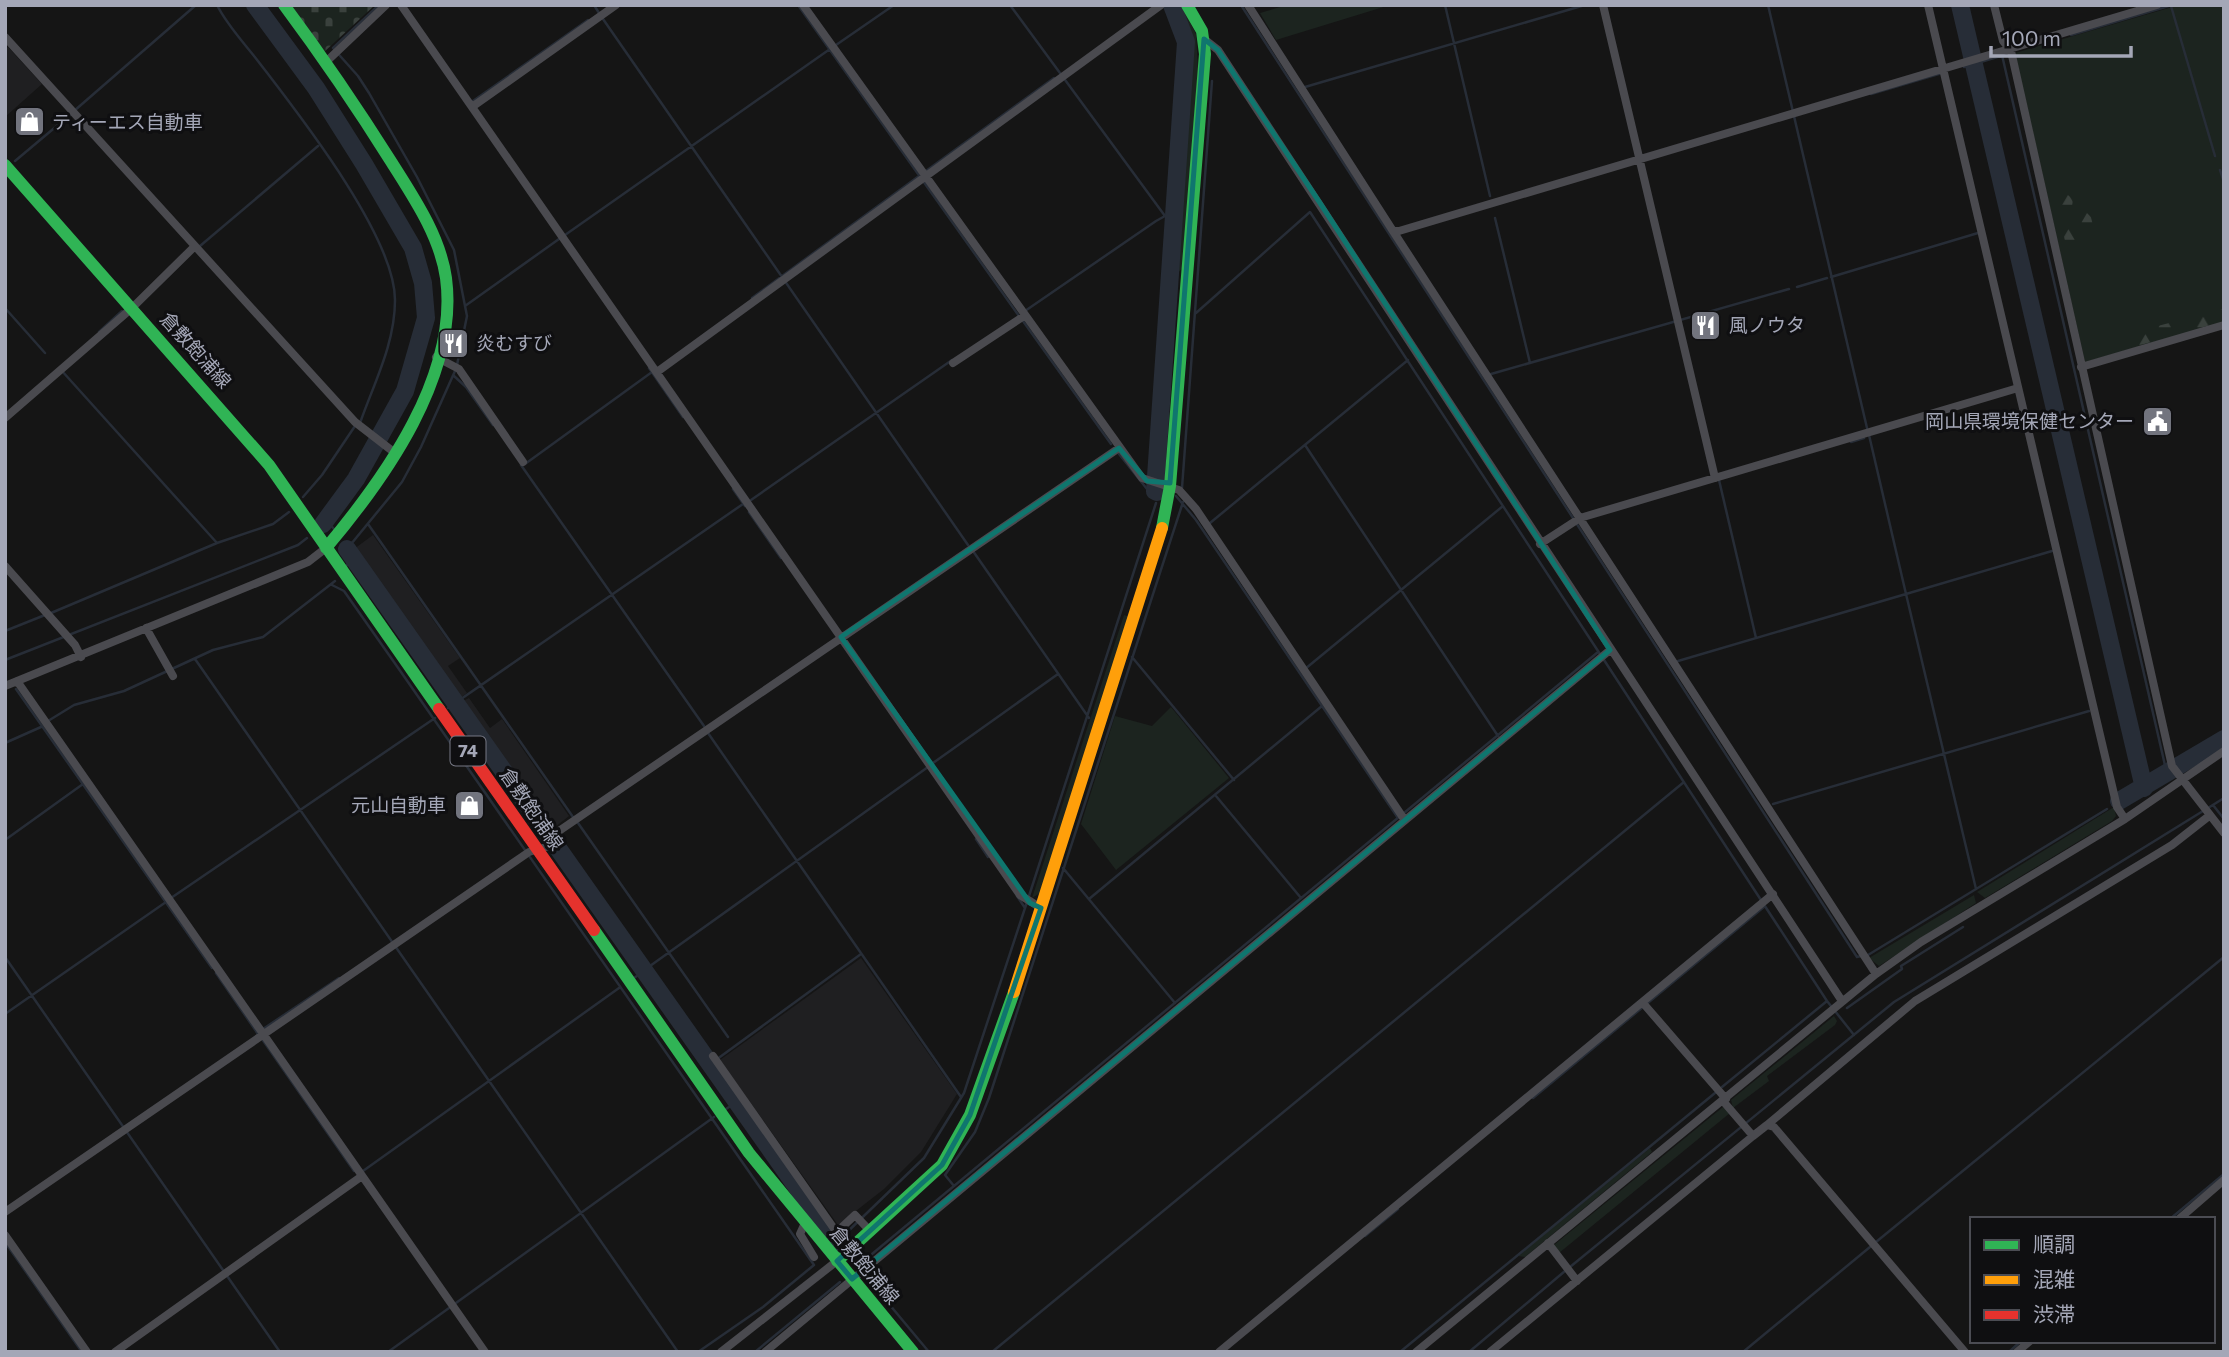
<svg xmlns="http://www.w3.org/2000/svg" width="2229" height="1357" font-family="Commissioner,'Noto Sans JP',sans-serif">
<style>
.built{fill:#1f1f21}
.grass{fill:#1c241f}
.forest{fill:url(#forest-firs)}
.cemetery{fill:url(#cemetery-stones)}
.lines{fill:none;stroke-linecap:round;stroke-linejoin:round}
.stream{stroke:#272d37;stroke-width:2.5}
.river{stroke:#272d37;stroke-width:18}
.street{stroke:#4a4a4f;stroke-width:8}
.fast{stroke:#30b455;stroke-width:12}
.slow{stroke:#ff9f0a;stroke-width:12}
.jam{stroke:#e5322d;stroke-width:12}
.marked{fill:none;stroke:#0f766e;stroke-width:5;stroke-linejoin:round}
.labels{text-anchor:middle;stroke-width:6;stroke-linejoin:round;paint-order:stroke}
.shield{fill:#0f0f11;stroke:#777985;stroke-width:2}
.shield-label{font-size:18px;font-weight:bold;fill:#a4a7b7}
.poi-label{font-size:19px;fill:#a4a7b7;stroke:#0f0f11;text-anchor:start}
.street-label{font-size:19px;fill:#a4a7b7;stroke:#0f0f11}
</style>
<defs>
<pattern id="forest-firs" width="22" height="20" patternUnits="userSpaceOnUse" patternTransform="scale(1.75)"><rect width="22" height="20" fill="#1c241f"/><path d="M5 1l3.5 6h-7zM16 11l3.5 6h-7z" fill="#3a413d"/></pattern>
<pattern id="cemetery-stones" width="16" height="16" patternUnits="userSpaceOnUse" patternTransform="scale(1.75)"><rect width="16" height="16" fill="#1c241f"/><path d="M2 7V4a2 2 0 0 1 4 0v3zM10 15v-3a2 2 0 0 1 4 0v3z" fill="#3a413d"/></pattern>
</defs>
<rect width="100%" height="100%" fill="#151515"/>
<path class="built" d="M8,47L42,84L5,117V49Z
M373,535L460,658L448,666L467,693L460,698L354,549Z
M469,698L490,728L502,719L569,816L550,831L472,718L474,716L463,701Z
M861,958L957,1094L921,1152L884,1189L838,1225L720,1060Z"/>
<path class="grass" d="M1176,5H1181L1196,34L1198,69L1183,268L1175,275L1190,50L1186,27Z
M1287,5H1390L1276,40L1260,13Z
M2179,5H2224V322L2085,362L2015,53Z
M1124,615L1130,617L1040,893L1032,898Z
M1171,707L1229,778L1116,870L1081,824L1115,716L1152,726Z
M2114,807L2116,816L2112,821L1985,898L1977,892Z
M1974,895L1976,903L1879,966L1869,958Z
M1834,1016L1837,1021L1835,1025L1767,1076L1769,1081L1733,1108L1731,1100Z
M1723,1107L1730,1113L1559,1253L1554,1245Z
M1650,1148L1652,1152L1525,1257L1518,1256Z"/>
<path class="forest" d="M2064,192L2073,199L2071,214L2085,211L2091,217L2095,235C2088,245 2082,251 2069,249L2066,245L2055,199L2056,194Z
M2224,309V321L2137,346L2132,340L2134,332Z"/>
<path class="cemetery" d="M290,5H375L324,52Z"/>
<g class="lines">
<path class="stream" d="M217,5C228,27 247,46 261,65C301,117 395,237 395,300C395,344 374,383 360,423
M379,5L333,48L358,76L369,93L417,177L454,250L467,316L457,365
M594,5L599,13
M798,5L1019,316
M1010,5L1165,216
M1241,5L1857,957L1861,956
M1445,5L1490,196
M1768,5L1867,428
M2171,6L2215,156
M603,19L968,545
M2071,35L2172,5
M836,45L894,5
M2002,55L2167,774
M1964,67L2004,55
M1305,87L1585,5
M1871,94L1942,73
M473,101L588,20
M74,111L196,5
M15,161L71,114
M2220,170L2224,182
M926,171L1054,78
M1495,218L1530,363
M565,235L830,49
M200,246L318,146
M1831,277L1978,233
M1797,287L1827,278
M752,298L919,176
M465,306L559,239
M5,308L45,353
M1025,311L1156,221L1165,216L1175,217
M1196,313L1310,212L1600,654
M1023,321L1111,444
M99,332L122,311
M649,368L683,417
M62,371L217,543
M1491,374L1789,289
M454,376L466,387L493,425
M1851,442L1864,438
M1305,445L1498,736
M1119,454L1147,489
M525,464L652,372
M521,465L704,726
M1719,480L1756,638
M1182,488L1212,81
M733,489L745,506
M1176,496L1196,520L1398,818
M303,497L322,475L355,426
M751,500L952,360
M749,512L781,558
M326,520L334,529
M1210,523L1408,360
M368,524L573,817
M347,549L402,482L421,447L455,371
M973,551L1089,718
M346,566L353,559
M332,585L344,591L401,672L814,1265
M51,613L217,543L273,524L289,512
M5,631L45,615
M1132,657L1234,780
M195,659L678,1352
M5,660L298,545L307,538
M1604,660L1827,1001L1854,1035
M1678,661L1906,594L1869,435
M1305,669L1503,506
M16,689L212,968
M448,708L743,504
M48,721L74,705L124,691L213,650L263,637L335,581
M708,733L961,1097
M5,743L41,727
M933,763L1058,674
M1216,796L1301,898
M1773,804L2089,711
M2213,805L2224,819
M2208,808L2224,798
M1404,813L1598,652
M578,823L728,1037
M976,839L988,857
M5,840L83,784
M1063,868L1175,1003
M1976,889L1906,594L2052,551
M1017,896L1025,908
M1029,896L1156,503
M171,898L435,718
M1089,899L1322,706
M1868,955L2107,809
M5,957L280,1352
M643,971L928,767
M216,973L258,1034
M634,978L644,971
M1847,1008L1902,969L1901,966L1963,927
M5,1014L166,902
M263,1029L339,978
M262,1039L354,1171
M709,1065L861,954
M1722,1087L1827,1001
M1533,1098L1765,906
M726,1109L735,1103
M363,1171L619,988
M954,1186L945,1175L975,1132L989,1098L1183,502
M2170,1219L2224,1174
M1365,1236L1398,1209
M841,1238L924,1158L964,1093L1027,902
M5,1242L82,1352
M1876,1242L2224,957
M860,1264L1399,817
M1570,1267L1894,1002L2203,811
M864,1274L929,1352
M388,1352L714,1117
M698,1352L763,1307L814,1265
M755,1352L840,1282
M992,1352L1684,782
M1400,1352L1715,1093
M1469,1352L1565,1271
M1743,1352L1870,1247
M2009,1352L2021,1341"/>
<path class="river" d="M255,5L316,88L364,164L413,248L423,283L426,318L405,391L356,479L323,524
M1960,5L2144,788
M1157,492L1155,491L1186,42L1172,5
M347,549L837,1244
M2119,801L2224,739"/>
<path class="street" d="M401,5L1020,895L1041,908
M803,5L1142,478L1179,490L1196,509L1404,819
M1248,5L1393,231H1399L2157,5
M1603,5L1715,478
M1928,5L2117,807L2125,819
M1994,5L2003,41L2011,51L2172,766L2224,833
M5,37L355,422L395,453
M1204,39L1218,50L1842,1001
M327,61L386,5
M472,107L616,5
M1393,231L1876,974
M436,357L459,369L523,462
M953,363L1024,316
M2081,367L2224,325
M657,372L1161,5
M5,418L132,308L195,246
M1540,544L1580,518L2018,388
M5,566L75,645L81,657
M146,628L173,676
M17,681L485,1352
M5,686L308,562L326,548
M1643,1003L1726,1099
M713,1056L835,1230L841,1228L855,1215L871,1232
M1723,1101L1753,1136L1767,1125L1774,1127L1965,1352
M1767,1125L1915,1001L2172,845L2209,816
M5,1212L529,852L546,847L556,833L1119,448
M2179,1219L2224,1180
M805,1223L800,1234L814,1257
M5,1235L87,1352
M1548,1243L1577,1281
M115,1352L362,1176
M721,1352L837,1261
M765,1352L1610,650
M1219,1352L1773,894
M1416,1352L1876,974L1921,942L2125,819L2224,751
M1490,1352L1753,1136
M2017,1352L2030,1341"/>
<path class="fast" d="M284,5C322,56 358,109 392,163C414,198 440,236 446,278C459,375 385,478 326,548
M5,165L269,465L439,709
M1162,528L1170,486L1205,54L1202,31L1187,5
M594,930L749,1153L913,1352
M837,1261L942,1165L970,1115L1014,992"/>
<path class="slow" d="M1014,992L1162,528"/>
<path class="jam" d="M439,709L594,930"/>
</g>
<path class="marked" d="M1204,39L1218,50L1320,203L1610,650L852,1279L837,1261L942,1165L970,1115L1041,908L1030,903L841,637L1119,448L1147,481L1170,483Z"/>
<defs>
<symbol id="shop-square" viewBox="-11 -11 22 22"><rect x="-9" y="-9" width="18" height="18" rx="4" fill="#72747e" stroke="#0f0f11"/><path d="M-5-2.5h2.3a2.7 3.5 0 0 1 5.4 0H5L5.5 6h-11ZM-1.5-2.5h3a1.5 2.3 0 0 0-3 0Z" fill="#fff"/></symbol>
<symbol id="restaurant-square" viewBox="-11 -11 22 22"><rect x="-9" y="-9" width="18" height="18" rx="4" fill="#72747e" stroke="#0f0f11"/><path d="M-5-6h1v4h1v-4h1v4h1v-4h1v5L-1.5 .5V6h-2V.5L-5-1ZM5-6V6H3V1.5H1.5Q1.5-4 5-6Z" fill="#fff"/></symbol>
<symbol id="civic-square" viewBox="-11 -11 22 22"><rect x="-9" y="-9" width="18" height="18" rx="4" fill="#72747e" stroke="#0f0f11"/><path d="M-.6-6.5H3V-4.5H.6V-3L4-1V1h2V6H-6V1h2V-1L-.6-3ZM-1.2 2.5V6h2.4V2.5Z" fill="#fff"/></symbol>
</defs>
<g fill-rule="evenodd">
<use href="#shop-square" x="12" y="104" width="35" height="35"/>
<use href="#restaurant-square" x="1688" y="308" width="35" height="35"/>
<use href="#restaurant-square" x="436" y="326" width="35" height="35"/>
<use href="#civic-square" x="2140" y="404" width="35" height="35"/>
<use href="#shop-square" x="452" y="788" width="35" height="35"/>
</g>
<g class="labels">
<rect class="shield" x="450.5" y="736.5" width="35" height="29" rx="5"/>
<g class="shield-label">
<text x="468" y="757">74</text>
</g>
<g class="poi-label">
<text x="52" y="129">ティーエス自動車</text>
<text x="1729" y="332">風ノウタ</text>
<text x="476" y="350">炎むすび</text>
<text x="2134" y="428" text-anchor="end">岡山県環境保健センター</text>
<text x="446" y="812" text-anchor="end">元山自動車</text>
</g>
<g class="street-label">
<text transform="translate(196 350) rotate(48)" y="7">倉敷飽浦線</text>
<text transform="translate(532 809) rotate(55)" y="7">倉敷飽浦線</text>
<text transform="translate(865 1265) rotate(50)" y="7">倉敷飽浦線</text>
</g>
</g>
<rect width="2229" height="1357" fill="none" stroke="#a4a7b7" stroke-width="14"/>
<rect x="1970" y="1217" width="245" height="126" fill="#0f0f11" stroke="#4b4c53" stroke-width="2"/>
<rect x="1984" y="1240" width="35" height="10" fill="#30b455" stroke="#4b4c53" stroke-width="2"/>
<text x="2033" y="1252" font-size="21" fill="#a4a7b7">順調</text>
<rect x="1984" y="1275" width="35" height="10" fill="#ff9f0a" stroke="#4b4c53" stroke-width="2"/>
<text x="2033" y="1287" font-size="21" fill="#a4a7b7">混雑</text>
<rect x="1984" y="1310" width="35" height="10" fill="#e5322d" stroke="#4b4c53" stroke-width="2"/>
<text x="2033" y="1322" font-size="21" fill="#a4a7b7">渋滞</text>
<path d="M1991 46v10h140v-10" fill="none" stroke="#a4a7b7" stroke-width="3.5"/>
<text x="2002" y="46" font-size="21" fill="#a4a7b7" stroke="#0f0f11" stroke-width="5" paint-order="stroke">100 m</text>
</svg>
